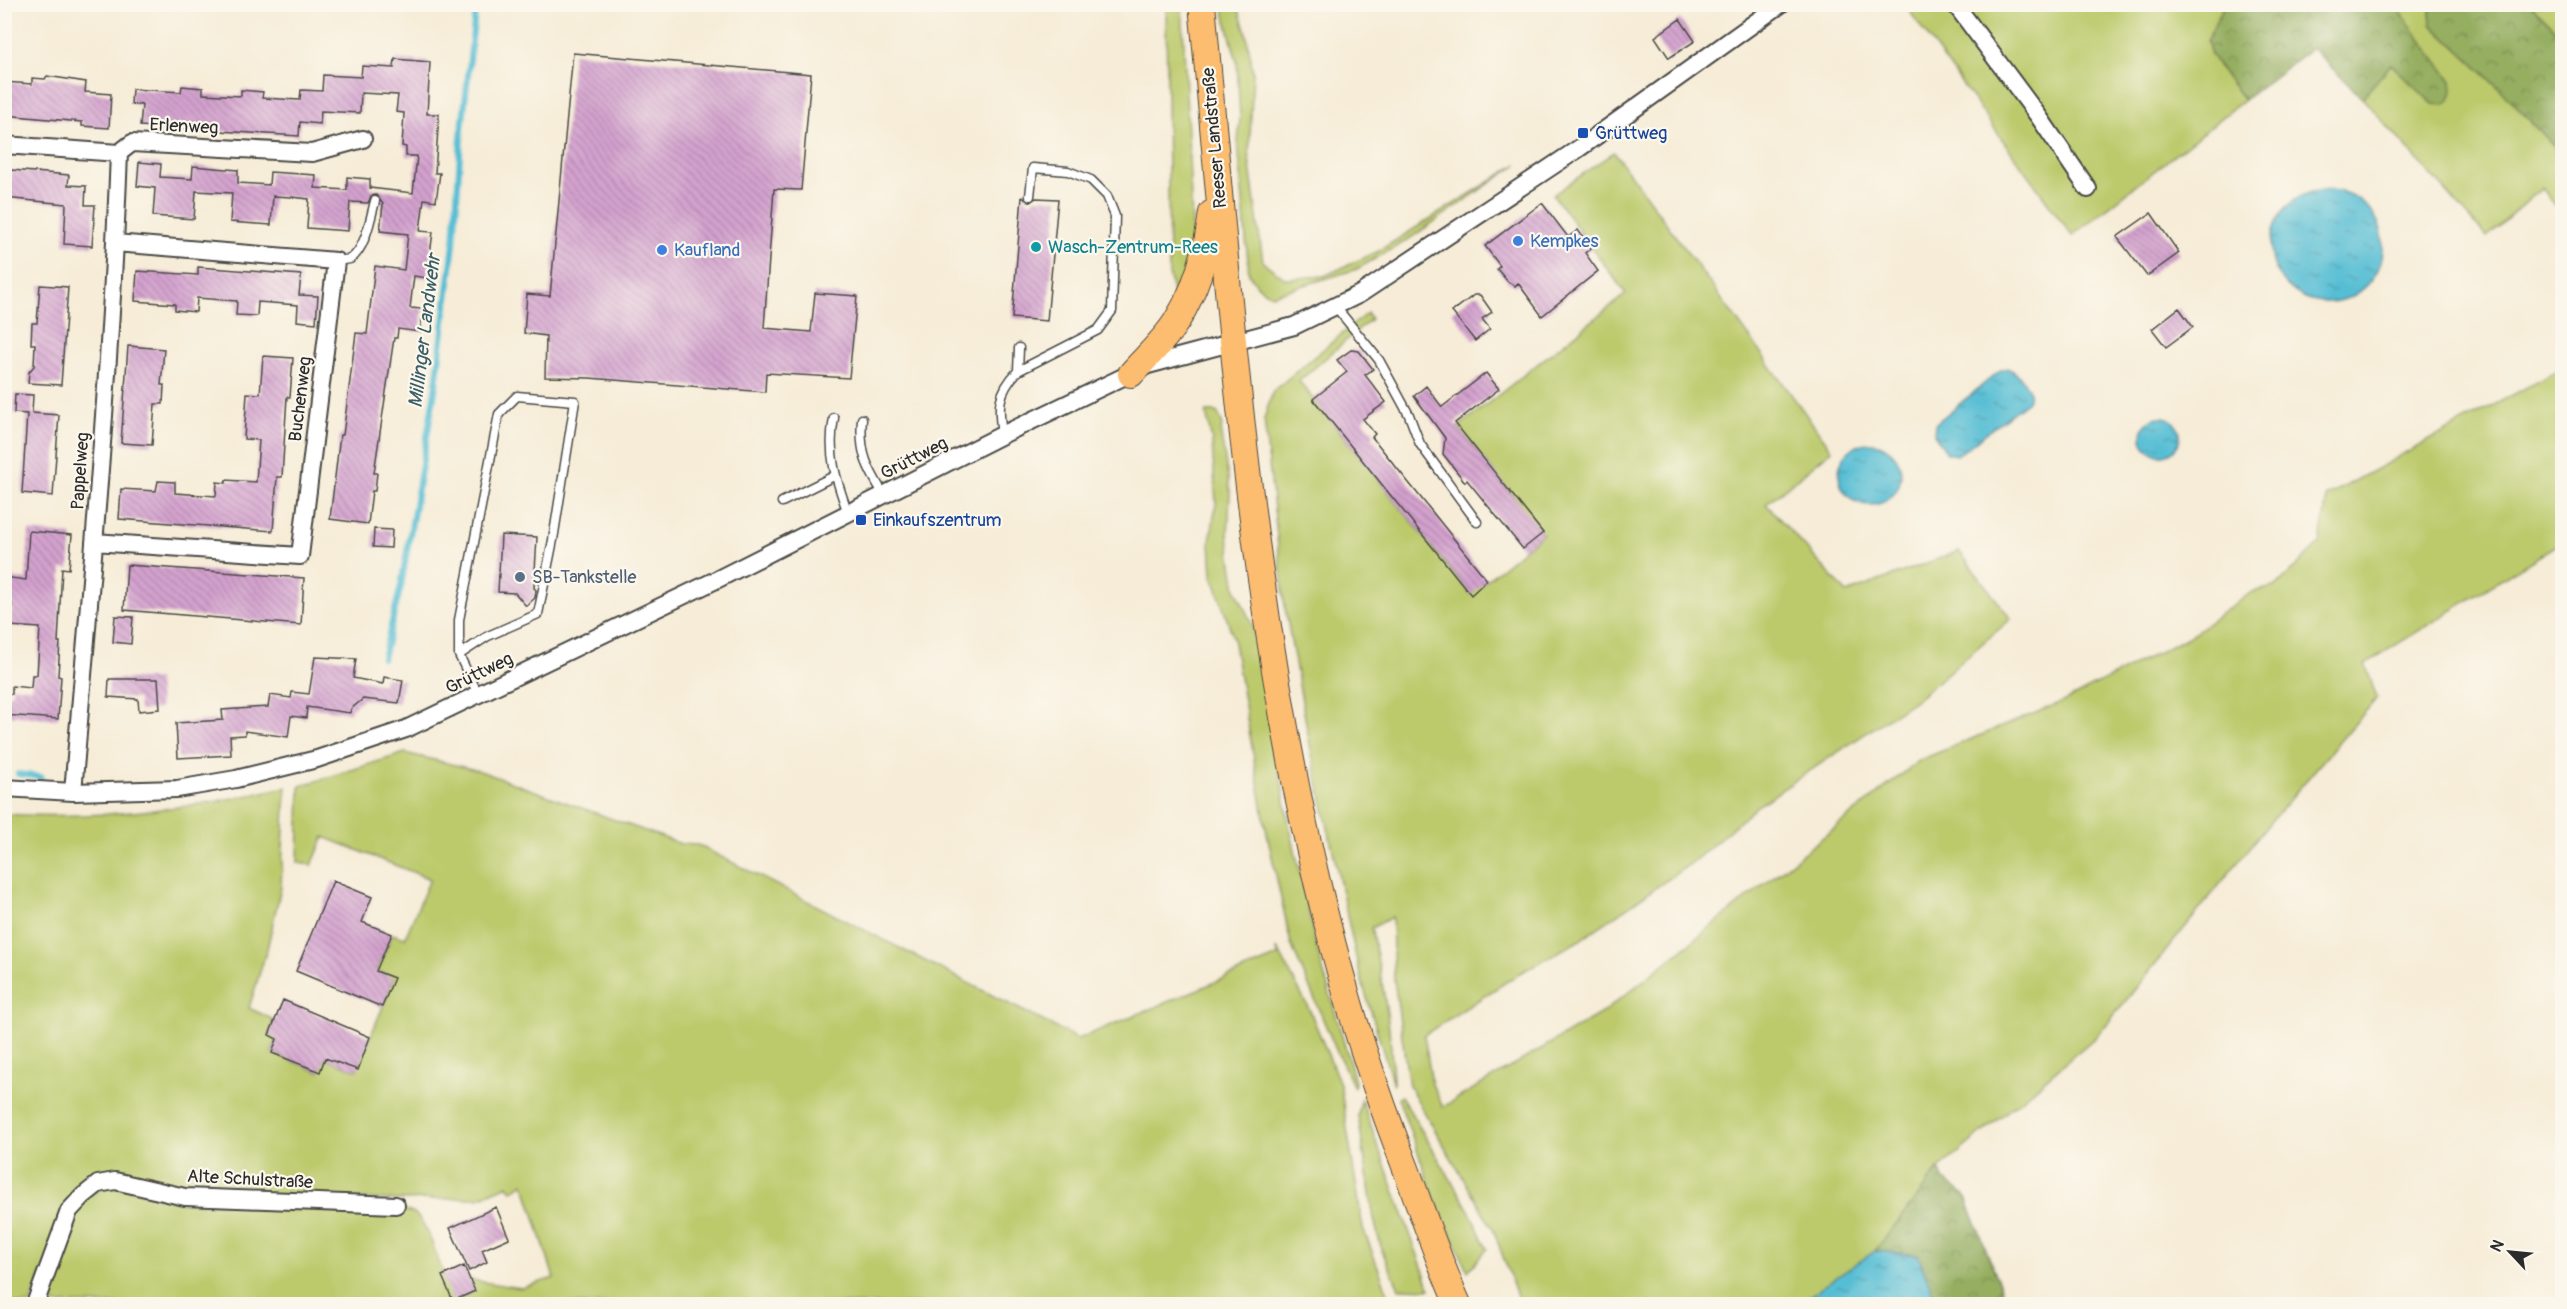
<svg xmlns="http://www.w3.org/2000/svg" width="2567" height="1309" font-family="Pangolin,sans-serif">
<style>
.green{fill:#bcca6c;stroke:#747a4c;stroke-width:1.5}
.forest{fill:url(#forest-crowns);stroke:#606c46;stroke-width:1.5}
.water{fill:url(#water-ripples);stroke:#417480;stroke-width:1.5}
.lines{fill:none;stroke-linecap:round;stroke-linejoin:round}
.stream{stroke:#57bed4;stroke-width:6}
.building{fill:url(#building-back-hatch)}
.lane-casing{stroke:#494845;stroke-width:11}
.street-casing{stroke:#494845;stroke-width:20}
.primary-casing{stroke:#494845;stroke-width:28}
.lane{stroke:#fff;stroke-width:8}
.street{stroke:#fff;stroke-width:16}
.primary{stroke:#fcbd6f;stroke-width:26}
.transit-dot{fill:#1a4fb4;stroke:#fbf7ec;stroke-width:2}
.shop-dot{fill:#3f7fe0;stroke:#fbf7ec;stroke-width:2}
.culture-dot{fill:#0f9aa8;stroke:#fbf7ec;stroke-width:2}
.service-dot{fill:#5c6f8a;stroke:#fbf7ec;stroke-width:2}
.labels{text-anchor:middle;stroke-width:4.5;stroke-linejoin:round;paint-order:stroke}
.street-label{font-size:18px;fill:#2b2b2b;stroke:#fbf7ec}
.transit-label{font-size:18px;fill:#164399;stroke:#fbf7ec;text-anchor:start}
.shop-label{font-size:18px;fill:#366cbe;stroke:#fbf7ec;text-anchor:start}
.culture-label{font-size:18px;fill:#0d838f;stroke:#fbf7ec;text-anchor:start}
.service-label{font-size:18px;fill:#4e5e75;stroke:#fbf7ec;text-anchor:start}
.water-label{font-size:20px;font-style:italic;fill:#3a5e66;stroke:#fbf7ec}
</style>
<defs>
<pattern id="forest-crowns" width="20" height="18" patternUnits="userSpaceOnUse" patternTransform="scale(1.5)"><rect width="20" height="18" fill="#95ae60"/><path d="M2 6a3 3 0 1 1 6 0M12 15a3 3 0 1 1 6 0" fill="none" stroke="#7a8e4f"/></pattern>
<pattern id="water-ripples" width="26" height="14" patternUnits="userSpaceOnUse" patternTransform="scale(1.5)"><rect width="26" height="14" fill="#57bed4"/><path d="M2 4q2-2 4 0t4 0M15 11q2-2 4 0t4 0" fill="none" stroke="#489bac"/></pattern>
<pattern id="building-back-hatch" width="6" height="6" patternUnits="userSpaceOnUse" patternTransform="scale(1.5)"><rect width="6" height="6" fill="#d4a2cf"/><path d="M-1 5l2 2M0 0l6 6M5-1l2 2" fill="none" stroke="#ac84a8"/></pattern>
</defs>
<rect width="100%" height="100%" fill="#fbf7ec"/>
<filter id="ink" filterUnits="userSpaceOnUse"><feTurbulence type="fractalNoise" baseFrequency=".0167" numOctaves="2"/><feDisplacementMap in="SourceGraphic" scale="12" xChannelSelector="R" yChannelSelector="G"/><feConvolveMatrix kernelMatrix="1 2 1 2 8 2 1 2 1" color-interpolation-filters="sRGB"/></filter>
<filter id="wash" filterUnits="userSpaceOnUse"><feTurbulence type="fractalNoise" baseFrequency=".008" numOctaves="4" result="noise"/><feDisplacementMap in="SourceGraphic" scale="24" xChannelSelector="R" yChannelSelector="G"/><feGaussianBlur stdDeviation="1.35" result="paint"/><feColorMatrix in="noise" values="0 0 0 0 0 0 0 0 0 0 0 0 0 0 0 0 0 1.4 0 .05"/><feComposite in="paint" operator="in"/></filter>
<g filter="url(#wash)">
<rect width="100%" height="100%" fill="#f6ecd7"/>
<path class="green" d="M1166,5H1182L1193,244L1192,264L1176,306L1169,274Z
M1222,5H1237L1246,32L1253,73L1249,158L1263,262L1286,279L1324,276L1377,252L1518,164L1406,241L1357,269L1272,295C1260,291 1256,284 1249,274L1238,142L1240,117L1237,62Z
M1905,5H2224C2198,54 2214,60 2244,100L2072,236Z
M2406,5H2438L2430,11L2431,24L2492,81L2562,154V214L2542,188L2487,237L2362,98L2391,64L2433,104L2452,81L2400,14Z
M2531,5H2562V36Z
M1614,152L1832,450L1766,504L1847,593L1959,551L2011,619L1917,699L1756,807L1693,862L1580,940L1520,973L1424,1035L1432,1084L1443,1107L1605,1011L1920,760L2067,700L2188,637L2252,592L2275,587L2320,543L2327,496L2562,368V542L2365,664L2377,698L2272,820L2098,1035L1939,1169L1875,1251L1798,1304H1520L1493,1229L1409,1086L1394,979L1392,917L1371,928C1382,979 1392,1031 1393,1084L1360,975L1310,745L1285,608L1264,419L1273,391L1367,313L1371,319L1299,381L1470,594L1543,534L1458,427L1626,294L1553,195Z
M1206,412H1217L1222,422L1221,435L1230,490L1228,537L1236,590L1252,624L1289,823L1316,946L1355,1081L1354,1087L1337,1052L1291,944L1266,829L1233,637L1212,574L1210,542L1216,503L1212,442Z
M405,753L480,771L681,844L698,845L1078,1039L1278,956L1277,948L1310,1011L1340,1084L1363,1228L1392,1304H40L76,1210L89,1196L104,1187H120L180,1202L398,1209C403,1211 412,1211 416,1215C429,1225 445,1282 454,1301L474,1291L470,1280L521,1288L554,1278L524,1183L512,1191L508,1185L479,1198L398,1200L183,1193L119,1176L104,1177L82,1186L67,1207L30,1304H5L4,814C101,820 192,809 286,787L281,887L267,949L249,1008L274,1020L269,1035L277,1038L272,1053L319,1072L325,1058L357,1070L394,979L377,971L392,934L405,938L430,879L324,837L312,865L298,863L300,786Z
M1401,1096L1469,1210L1487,1249L1468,1271L1435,1199L1398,1098Z
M1361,1099L1430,1289L1399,1288L1382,1251L1374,1219L1358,1116Z"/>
<path class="forest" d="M2438,4L2531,5L2562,36V154L2492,81L2431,24L2430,11Z
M2224,5H2406L2401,14L2452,81C2454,92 2453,98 2444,105L2433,104L2391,64L2362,98L2312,48L2244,100L2211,55L2207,41Z
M1939,1169L1943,1179L1965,1195L2007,1304H1937L1918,1255L1875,1251Z"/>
<path class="water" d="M2271 246a56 56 0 1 1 112 0a56 56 0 1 1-112 0Z
M2007,368C2019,373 2034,389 2028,401L1963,451L1957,455L1947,453L1934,434L1935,424L2001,370Z
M2142 436a19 19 0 1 1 38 0a19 19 0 1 1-38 0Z
M1839 474a31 31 0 1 1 62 0a31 31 0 1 1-62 0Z
M1875,1251L1918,1255L1937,1304H1798Z"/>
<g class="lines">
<path class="stream" d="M383,658L401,586L436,385L454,244L461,138L476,4
M18,774L41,777"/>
</g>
<g id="blocks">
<path class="building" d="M1680,19L1695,41L1669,58L1655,37Z
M573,53L811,74L801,190L774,189L764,328L811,332L815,293L857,296L849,378L766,373L765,392L589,378L545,377L546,336L524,333L527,294L550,296Z
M395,59L430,62L427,114H439L435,173H440L436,201L424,199L420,231L433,232L427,278L414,276L410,308L423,309L420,332L398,329L397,338H394L374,473H377L375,491H372L368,524L330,519L340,435H343L356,333L367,334L375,266L404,270L408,234L380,231L383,204L376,195L371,196L368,203L350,202L348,231L307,228L309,199L291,197L273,196L271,225L230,222L232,193L196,191L194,219L153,216L155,188L137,186L139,162L161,164L160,177L192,179L193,166L238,170V183L269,185L270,172L316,175L315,188L347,190V177L370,179V188L413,193L417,156H406V147L402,146L404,113L396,112L398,95L361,93L360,113L321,111L320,124L300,122L299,136L140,126L142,105L131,104L132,89L181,92L182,86L203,88V94L241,96V90L263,92L262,98L300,100L301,90L322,91L323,75L361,77L362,66L394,68Z
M47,76L86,82L85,92L111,94L109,128L82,126V122L4,115V82L32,84V78L45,79Z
M11,170L69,175L68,185L86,186L85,205H95L92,246L64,244L66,204L4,198V181H10Z
M1022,197L1030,202L1036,198L1058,199L1047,321L1012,318Z
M1542,203L1568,237L1578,230L1591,248L1585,253L1598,271L1542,316L1518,283L1515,286L1508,282L1497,269L1500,266L1485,246Z
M2151,213L2179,253L2147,276L2117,237Z
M198,267L301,275L299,295L318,296L316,323L297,321L298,305L258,302L257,316L236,315L237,301L197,298L196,312L175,310V304L135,301L137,271L198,275Z
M40,285L68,287L61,385L28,383L29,372L34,366L35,344H31L32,323H37Z
M1474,295H1480L1492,312L1482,319L1490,329L1475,341L1452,312Z
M2179,308L2193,327L2166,347L2152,329Z
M128,346L164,349L161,385H164L163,404H155L152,445L121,443Z
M1351,350L1359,351L1373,369L1365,375L1386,402L1363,419L1375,434L1372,437L1487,580L1471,595L1313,399L1347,372L1337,360Z
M263,356L293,358L290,397H287L282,477H277L273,531L119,519L121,489L156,491L158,481L175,482V493L216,496L217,482L226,483V480L256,482L259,440L244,439L247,393L260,394Z
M1486,373L1499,389L1455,423L1543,533L1523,549L1467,480L1465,482L1443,454L1445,438L1414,396L1426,386L1442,407Z
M15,394L33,395L32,413L59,415L53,496L22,493L27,414L14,413Z
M374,529L392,530L391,548L373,547Z
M29,531L72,535L69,569L62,568L58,642H60L58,676L61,677L58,719L4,715V694H12V686L31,688L32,675H37L40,628L10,626L12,603L4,602V577L26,580Z
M501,535L537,537L534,588L536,590L535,598L526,606L515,593L498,592Z
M127,565L304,578L301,625L124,610Z
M115,616L133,617L131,644L113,642Z
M315,657L356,659L353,678L383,684L384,677L403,680L399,703L363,699L351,709L350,713L307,707L306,718L291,716L288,737L245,731V735L230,736L231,755L178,758L176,723L223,720L222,710L268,707L270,695L291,698L292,692L309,694Z
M109,679H158L160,709L139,711L138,699L108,697Z
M333,881L372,897L362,922L392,934L376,971L394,978L382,1007L296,971Z
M283,1000L370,1037L358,1070L325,1058L320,1072L272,1053L277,1039L269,1035Z
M496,1207L509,1238L482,1250L487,1262L469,1271L450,1228Z
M464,1266L475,1291L453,1301L442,1276Z"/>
</g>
</g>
<g filter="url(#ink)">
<use href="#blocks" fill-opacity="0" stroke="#494845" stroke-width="1.5"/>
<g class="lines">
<defs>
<path id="lane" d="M336,261C340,260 346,260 350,259C365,251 371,216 375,201
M1335,306L1379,360L1409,415L1420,444L1477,522
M1018,371L1019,348
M834,418C827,453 836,480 848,513
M862,419C859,453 867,467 884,495
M1002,435C998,407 997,393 1018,371L1098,330L1112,311L1115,216L1107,196L1091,180L1068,171L1033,168L1030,196
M782,502L834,476
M459,655L488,636L538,614L553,540L575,401L517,396L499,414L459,620V655L479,696"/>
<path id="street" d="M1955,4L2039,117L2088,189
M4,145L119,153L132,143L312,153L363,139
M94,542L300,556L336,261L115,243
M4,788L73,792L177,789L236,779L317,759L406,729L718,579L1002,435L1148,365L1294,326L1360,294L1578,149L1781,4
M73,792C91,579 111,366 119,153
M35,1304L69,1211L83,1196L98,1184L115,1181L185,1197L396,1205"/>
<path id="primary" d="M1202,4C1233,338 1254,679 1349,1003C1366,1061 1386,1117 1408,1174C1424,1217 1439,1262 1458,1304
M1131,374C1146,357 1164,341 1176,322C1197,289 1207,251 1212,213"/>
</defs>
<use href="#lane" class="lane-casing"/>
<use href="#street" class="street-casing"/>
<use href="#primary" class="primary-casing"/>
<use href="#lane" class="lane"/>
<use href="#street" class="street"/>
<use href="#primary" class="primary"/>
</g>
</g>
<g class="transit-dot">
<rect x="1577" y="127" width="12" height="12" rx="3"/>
<rect x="855" y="514" width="12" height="12" rx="3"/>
</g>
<g class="shop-dot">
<circle cx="1518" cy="241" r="6"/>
<circle cx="662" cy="250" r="6"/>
</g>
<circle class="culture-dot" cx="1036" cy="247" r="6"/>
<circle class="service-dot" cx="520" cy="577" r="6"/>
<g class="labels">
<g class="street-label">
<text transform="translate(184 126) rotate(3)" y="6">Erlenweg</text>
<text transform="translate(1214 138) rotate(-95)" y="6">Reeser Landstraße</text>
<text transform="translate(300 399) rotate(-83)" y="6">Buchenweg</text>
<text transform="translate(914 458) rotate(-27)" y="6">Grüttweg</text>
<text transform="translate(80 471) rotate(-86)" y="6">Pappelweg</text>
<text transform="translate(479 673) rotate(-26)" y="6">Grüttweg</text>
<text transform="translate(250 1179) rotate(3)" y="6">Alte Schulstraße</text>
</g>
<g class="transit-label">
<text x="1595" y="139">Grüttweg</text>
<text x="873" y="526">Einkaufszentrum</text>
</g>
<g class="shop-label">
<text x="1530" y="247">Kempkes</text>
<text x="674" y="256">Kaufland</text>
</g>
<g class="culture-label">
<text x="1048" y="253">Wasch-Zentrum-Rees</text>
</g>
<g class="service-label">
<text x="532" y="583">SB-Tankstelle</text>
</g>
<g class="water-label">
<text transform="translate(424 331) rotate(-83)" y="7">Millinger Landwehr</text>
</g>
</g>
<rect width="2567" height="1309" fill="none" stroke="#fbf7ec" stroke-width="24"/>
<g transform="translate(2510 1252) rotate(296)" stroke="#fbf7ec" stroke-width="4.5" paint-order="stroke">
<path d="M0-4.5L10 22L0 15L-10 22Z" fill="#2b2b2b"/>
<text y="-9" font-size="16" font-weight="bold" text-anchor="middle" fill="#2b2b2b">N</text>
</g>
</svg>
